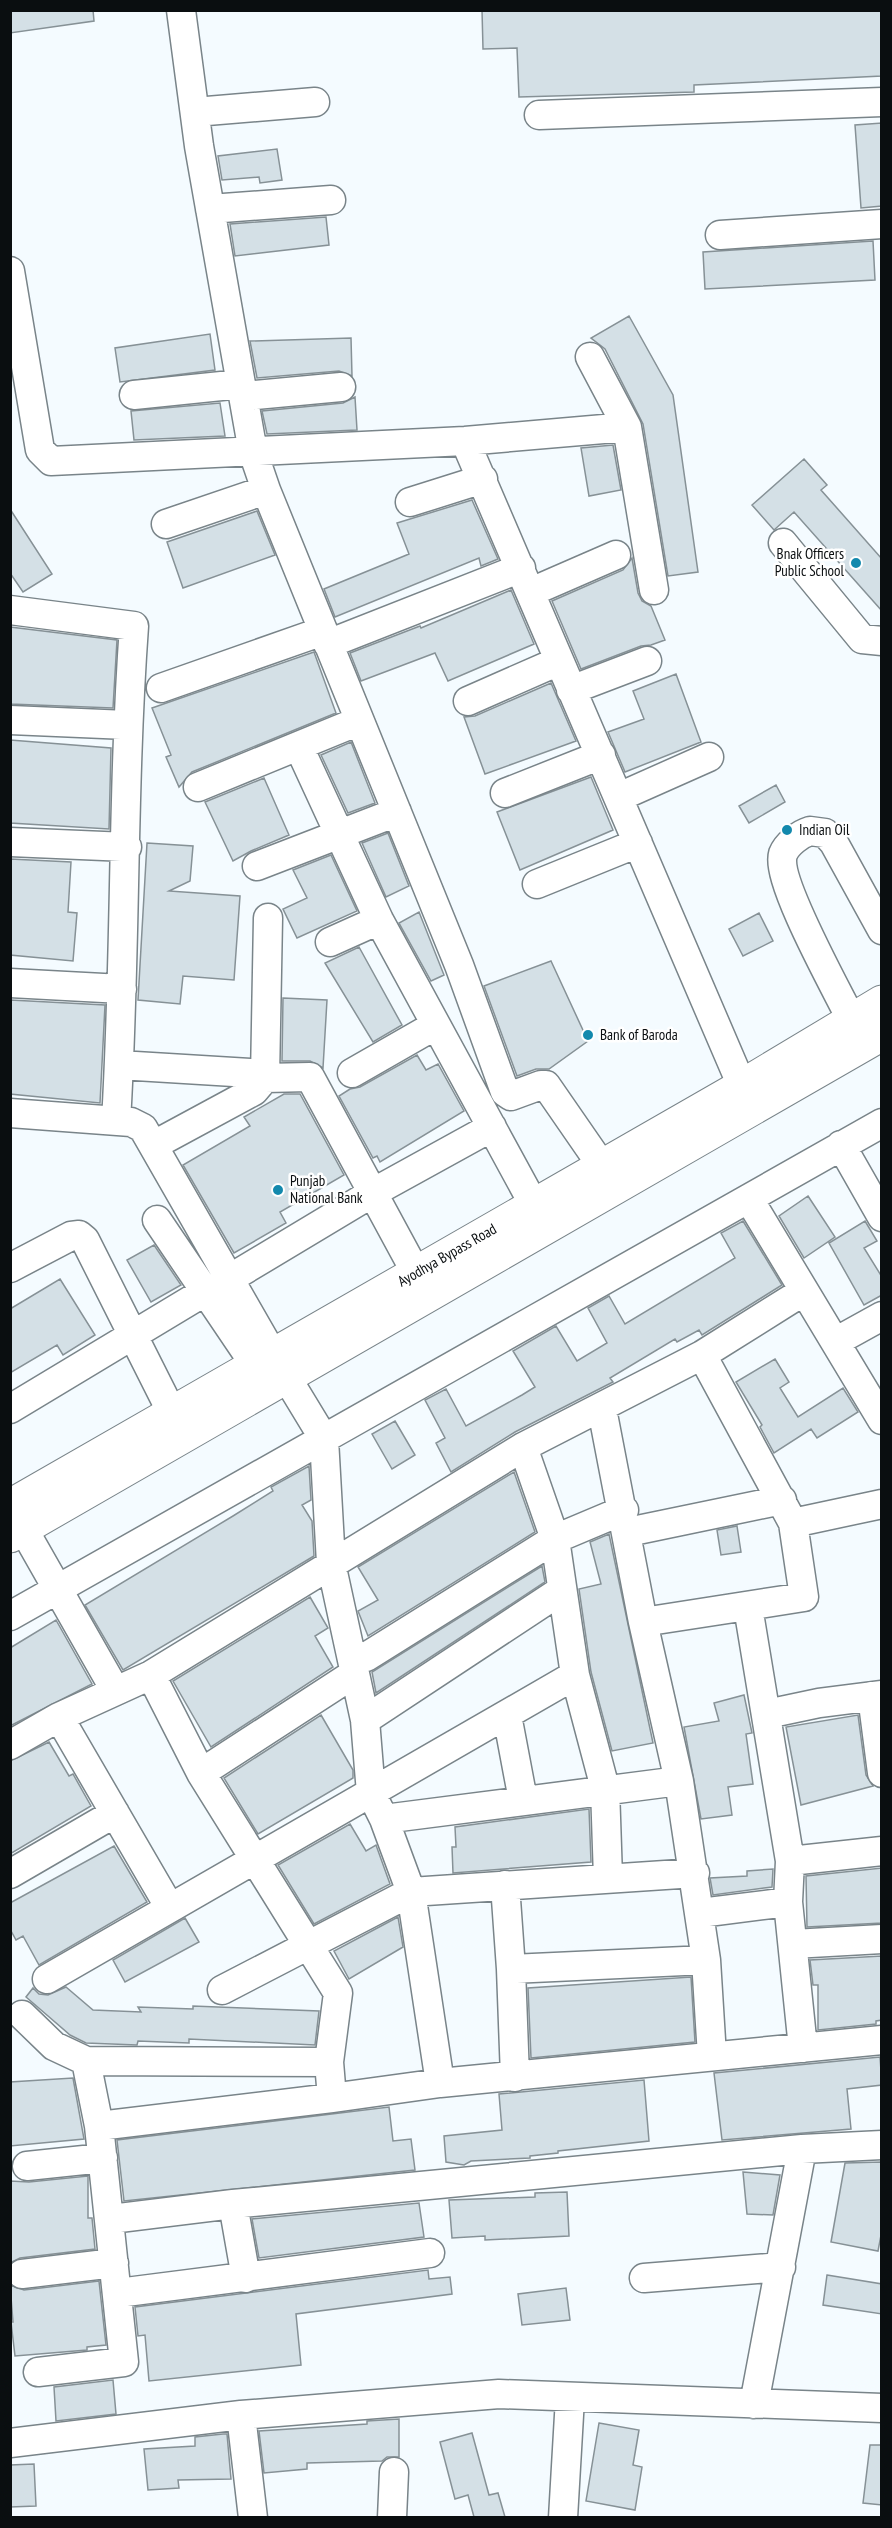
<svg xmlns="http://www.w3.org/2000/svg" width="892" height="2528" font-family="'PT Sans Narrow',sans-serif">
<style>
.building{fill:#d4e0e6;stroke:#869196;stroke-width:1.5}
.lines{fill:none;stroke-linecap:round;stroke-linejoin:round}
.minor-casing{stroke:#798489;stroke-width:31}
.major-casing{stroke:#798489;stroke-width:35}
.minor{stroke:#fff;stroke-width:28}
.major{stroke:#fff;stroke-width:33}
.poi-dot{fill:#1389ad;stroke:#fff;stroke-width:2}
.labels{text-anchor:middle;stroke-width:5;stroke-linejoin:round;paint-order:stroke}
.poi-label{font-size:15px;fill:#0a0e10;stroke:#fff;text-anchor:start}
.street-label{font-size:15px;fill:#0a0e10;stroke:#fff}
</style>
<rect width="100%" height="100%" fill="#f4fbff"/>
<path class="building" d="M10,10H93L94,21L10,33Z
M482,10H882V76L694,85V92L519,97L517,48L483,49Z
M882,123V206L861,208L855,125Z
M277,149L282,180L260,183L259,177L222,180L218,156Z
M326,217L329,245L235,256L230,224Z
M873,241L875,280L705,289L703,252Z
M629,316L673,395L698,572L668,576L643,424L605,349L591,338Z
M210,334L215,370L120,382L115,348Z
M351,338L352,376L339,371L257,378L250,341Z
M355,397L357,430L267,434L262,411L343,403Z
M220,403L225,436L134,440L131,411Z
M613,445L621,490L589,496L581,448Z
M804,459L827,485L821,490L882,559V611L794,512L774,530L752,505Z
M472,500L498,559L481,566L479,558L335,617L324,589L409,554L397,523Z
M10,509L52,574L23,592L10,573Z
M257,511L275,555L183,588L167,542Z
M632,558L638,593L642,601L651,606L665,640L651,645L641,646L581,669L552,601L623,570Z
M511,590L534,644L448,681L435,653L361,681L350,653L420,626L421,628Z
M10,627L117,640L113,708L10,704Z
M314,652L336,713L192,772L179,787L166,757L171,755L152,708Z
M676,674L701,742L625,772L608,732L644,719L633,691Z
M551,683L576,741L485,774L464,717L475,716Z
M10,740L111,748L109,829L10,823Z
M351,742L375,803L348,813L321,755Z
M591,777L613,830L520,870L497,812Z
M264,778L289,835L251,851L233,861L205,802Z
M776,785L785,802L749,823L739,806Z
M388,833L409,886L386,897L362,843Z
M147,843L193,846L190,881L169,891L240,896L234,980L183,976L180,1004L138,1000Z
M331,855L357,911L297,938L283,909L307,898L293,870Z
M10,859L71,862L68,912L77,913L73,961L10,955Z
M419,912L444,975L431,981L399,923Z
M759,913L773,941L743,956L729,929Z
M359,947L402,1025L373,1042L325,963Z
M551,961L588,1041L549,1069H536L517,1076L484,986Z
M283,998L327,1000L323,1068L310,1061H282Z
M10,1000L105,1005L100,1103L10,1094Z
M417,1055L426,1070L438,1064L464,1111L380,1162L377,1156L373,1158L339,1096L350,1089L360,1087Z
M284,1094H300L344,1175L280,1212L286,1223L234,1253L183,1165L250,1126L244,1117Z
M808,1196L835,1237L804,1258L779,1216Z
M743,1221L782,1285L702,1335L699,1330L677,1342L675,1339L610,1378L613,1382L609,1384L515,1432L451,1472L436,1443L445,1438L425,1400L446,1389L466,1426L522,1395L535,1387L513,1351L556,1326L577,1361L607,1343L588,1308L609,1296L625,1324L735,1258L721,1233Z
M865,1221L877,1241L864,1248L882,1277V1295L864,1305L829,1243Z
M154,1245L181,1285L151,1302L127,1260Z
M60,1279L95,1335L63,1355L57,1345L10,1373V1309Z
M775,1359L789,1382L780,1388L798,1417L843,1388L858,1412L817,1438L811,1429L774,1453L760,1427L762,1425L736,1382Z
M395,1421L415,1455L392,1469L372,1434Z
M309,1466L311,1500L302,1505L312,1521L314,1556L123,1670L85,1605L233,1516L273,1491L271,1487Z
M514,1472L535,1532L368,1636L358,1611L378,1600L358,1567Z
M737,1526L741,1552L721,1555L717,1530Z
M609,1534L653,1743L612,1751L591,1672L579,1589L601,1584L590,1542Z
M542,1566L545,1582L376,1693L372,1672Z
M310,1597L328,1628L315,1636L333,1667L211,1747L173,1681Z
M56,1620L92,1684L10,1726V1648Z
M744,1695L752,1733L746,1734L753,1784L728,1787L732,1815L701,1819L684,1727L719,1721L714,1703Z
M321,1715L353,1770V1778L258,1834L224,1778Z
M858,1715L866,1775L873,1786L801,1805L786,1727Z
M49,1742L69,1776L73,1774L91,1806L10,1854V1761Z
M589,1809L591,1862L453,1873L452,1847H456L455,1827Z
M350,1824L366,1851L376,1845L390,1884L314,1924L278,1865Z
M114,1846L147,1902L39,1965L23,1936L16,1940L10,1929V1903Z
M882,1868V1923L807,1927L806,1876Z
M773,1869L772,1887L713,1895L710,1878L747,1876V1871Z
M398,1917L403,1947L349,1979L334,1951Z
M185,1918L199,1942L125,1982L113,1960Z
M882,1956V2020L876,2021V2024L818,2030V1985H813L810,1960Z
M691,1977L695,2042L531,2058L528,1988Z
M66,1987L93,2010L141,2012L138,2007L193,2009V2006L319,2011L315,2045L189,2039V2043L138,2041L137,2045L86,2043L70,2035L26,1997L33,1988L39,1994L48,1995Z
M880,2057L882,2085L847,2089L851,2129L722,2140L714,2073Z
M73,2078L84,2139L10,2146V2082Z
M644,2080L649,2141L558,2151V2153L530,2156V2158L471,2161L464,2165L446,2162L444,2136L502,2130L499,2094Z
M389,2107L393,2141L411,2139L415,2170L124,2201L117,2140Z
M882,2162V2230L878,2251L831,2242L845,2163Z
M743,2172L780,2175L773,2215L747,2214Z
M88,2176V2218H92L95,2249L20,2258L10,2263V2181L29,2182Z
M567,2192L569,2236L485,2240V2236L452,2238L449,2200L535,2197V2193Z
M419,2203L424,2237L259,2258L252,2219Z
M428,2270L429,2279L450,2277L452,2294L296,2314L301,2365L149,2381L145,2335L138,2336L135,2307Z
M827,2275L882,2284V2314L823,2305Z
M99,2281L106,2345L87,2347V2350L15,2356L11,2322H13L10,2285L24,2290Z
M566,2288L570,2320L522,2325L518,2294Z
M113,2380L116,2414L56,2421L54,2387Z
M399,2419V2457H387L382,2461L307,2463V2469L264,2473L259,2431L367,2424V2421Z
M599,2423L639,2430L633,2465L642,2467L635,2510L586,2501Z
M472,2433L489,2495L498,2493L505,2517H474L468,2495L455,2499L440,2442Z
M223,2434H227L231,2479L178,2480L179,2488L148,2490L144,2449L195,2446V2437Z
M870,2445H882V2505L863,2503Z
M34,2464L36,2506L10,2507V2465Z"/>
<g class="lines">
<defs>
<path id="minor" d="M181,10L199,146L253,452L266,490L459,965L505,1092L511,1096L541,1085H546L602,1166
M195,112L315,102
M539,115L882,102
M210,209L331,200
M720,235L882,224
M10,271L40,450L51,461L465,441L627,427
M590,357L627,427L654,590
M134,395L241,384
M244,396L341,387
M465,441L742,1086
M410,502L483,479
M166,524L266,490
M783,543L862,639L882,641
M531,592L616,555
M10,610L134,626C122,791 126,956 116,1121
M328,644L521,568
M161,688L323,631
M571,690L647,661
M468,701L559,661
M10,720L127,725
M299,747L379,920L534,1205
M198,787L359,721
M505,793L601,755
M619,797L709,757
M10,842L127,847
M257,866L397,812
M537,884L638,843
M330,942L379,920
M10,983L122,989
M851,1019C837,990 775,880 783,854C787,844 800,834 810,831L825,833L834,843L882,930
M119,1065L250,1073L265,1078L268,918
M352,1073L434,1026
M10,1113L131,1122L143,1128L273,1355L324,1439L331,1563L365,1720L371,1793L384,1819L411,1892L440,2083
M154,1145L254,1091L265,1078L310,1077L415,1271
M841,1145L882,1217
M749,1199L882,1420
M157,1220L255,1365
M10,1268L71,1236L79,1235L85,1240L171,1411
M229,1279L374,1192L492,1127
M835,1342L882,1316
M10,1409L206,1291
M602,1409L643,1622L679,1781L706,1960L712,2056
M523,1447L555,1539L575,1675L605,1788L608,1878
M12,1509L115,1690
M793,1523L882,1504
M628,1532L782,1500
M748,1607L790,1861L788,1902L803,2048
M10,1616L882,1123
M643,1622L804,1597L793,1523L702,1355
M366,1657L555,1539L624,1510
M151,1675L201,1773L338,1993L329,2062L332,2098
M872,1696L882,1773
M767,1714L819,1703L882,1695
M507,1715L523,1800
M59,1717L170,1908
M365,1720L562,1590
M10,1745L59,1717L151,1675L523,1447L702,1355L804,1291
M201,1773L355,1673
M384,1819L679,1781
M790,1861L882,1851
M10,1874L115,1813
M505,1885L511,1969L515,2077
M700,1913L788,1902
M793,1944L882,1939
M511,1969L706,1960
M47,1979L575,1675
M222,1990L411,1892L695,1873
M22,2015L54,2046L86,2061L99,2126L124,2362L38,2372
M86,2061L329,2062
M99,2126L332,2098L440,2083L882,2040
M27,2166L103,2158
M233,2204L246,2278
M111,2219L233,2204L802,2149L882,2145
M22,2274L114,2263
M644,2278L781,2267
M118,2293L430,2253
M754,2404L802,2149
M241,2415L253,2518
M10,2443L241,2415L499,2394L882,2408
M392,2518L394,2472
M563,2518L570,2398"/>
<g id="major">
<path id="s1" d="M10,1506L742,1086L882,1002"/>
<path d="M10,1536L882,1034"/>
</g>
</defs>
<use href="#minor" class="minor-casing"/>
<use href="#major" class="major-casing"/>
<use href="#minor" class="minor"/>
<use href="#major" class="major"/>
</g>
<g class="poi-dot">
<circle cx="856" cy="563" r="6"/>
<circle cx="787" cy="830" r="6"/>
<circle cx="588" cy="1035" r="6"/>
<circle cx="278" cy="1190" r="6"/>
</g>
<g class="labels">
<g class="poi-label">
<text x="844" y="559" text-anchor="end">Bnak Officers<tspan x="844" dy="17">Public School</tspan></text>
<text x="799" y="835">Indian Oil</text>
<text x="600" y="1040">Bank of Baroda</text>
<text x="290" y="1186">Punjab<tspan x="290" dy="17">National Bank</tspan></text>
</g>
<g class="street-label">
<text dy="5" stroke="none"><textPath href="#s1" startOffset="504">Ayodhya Bypass Road</textPath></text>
</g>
</g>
<rect width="892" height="2528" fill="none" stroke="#0a0e10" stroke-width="24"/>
</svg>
